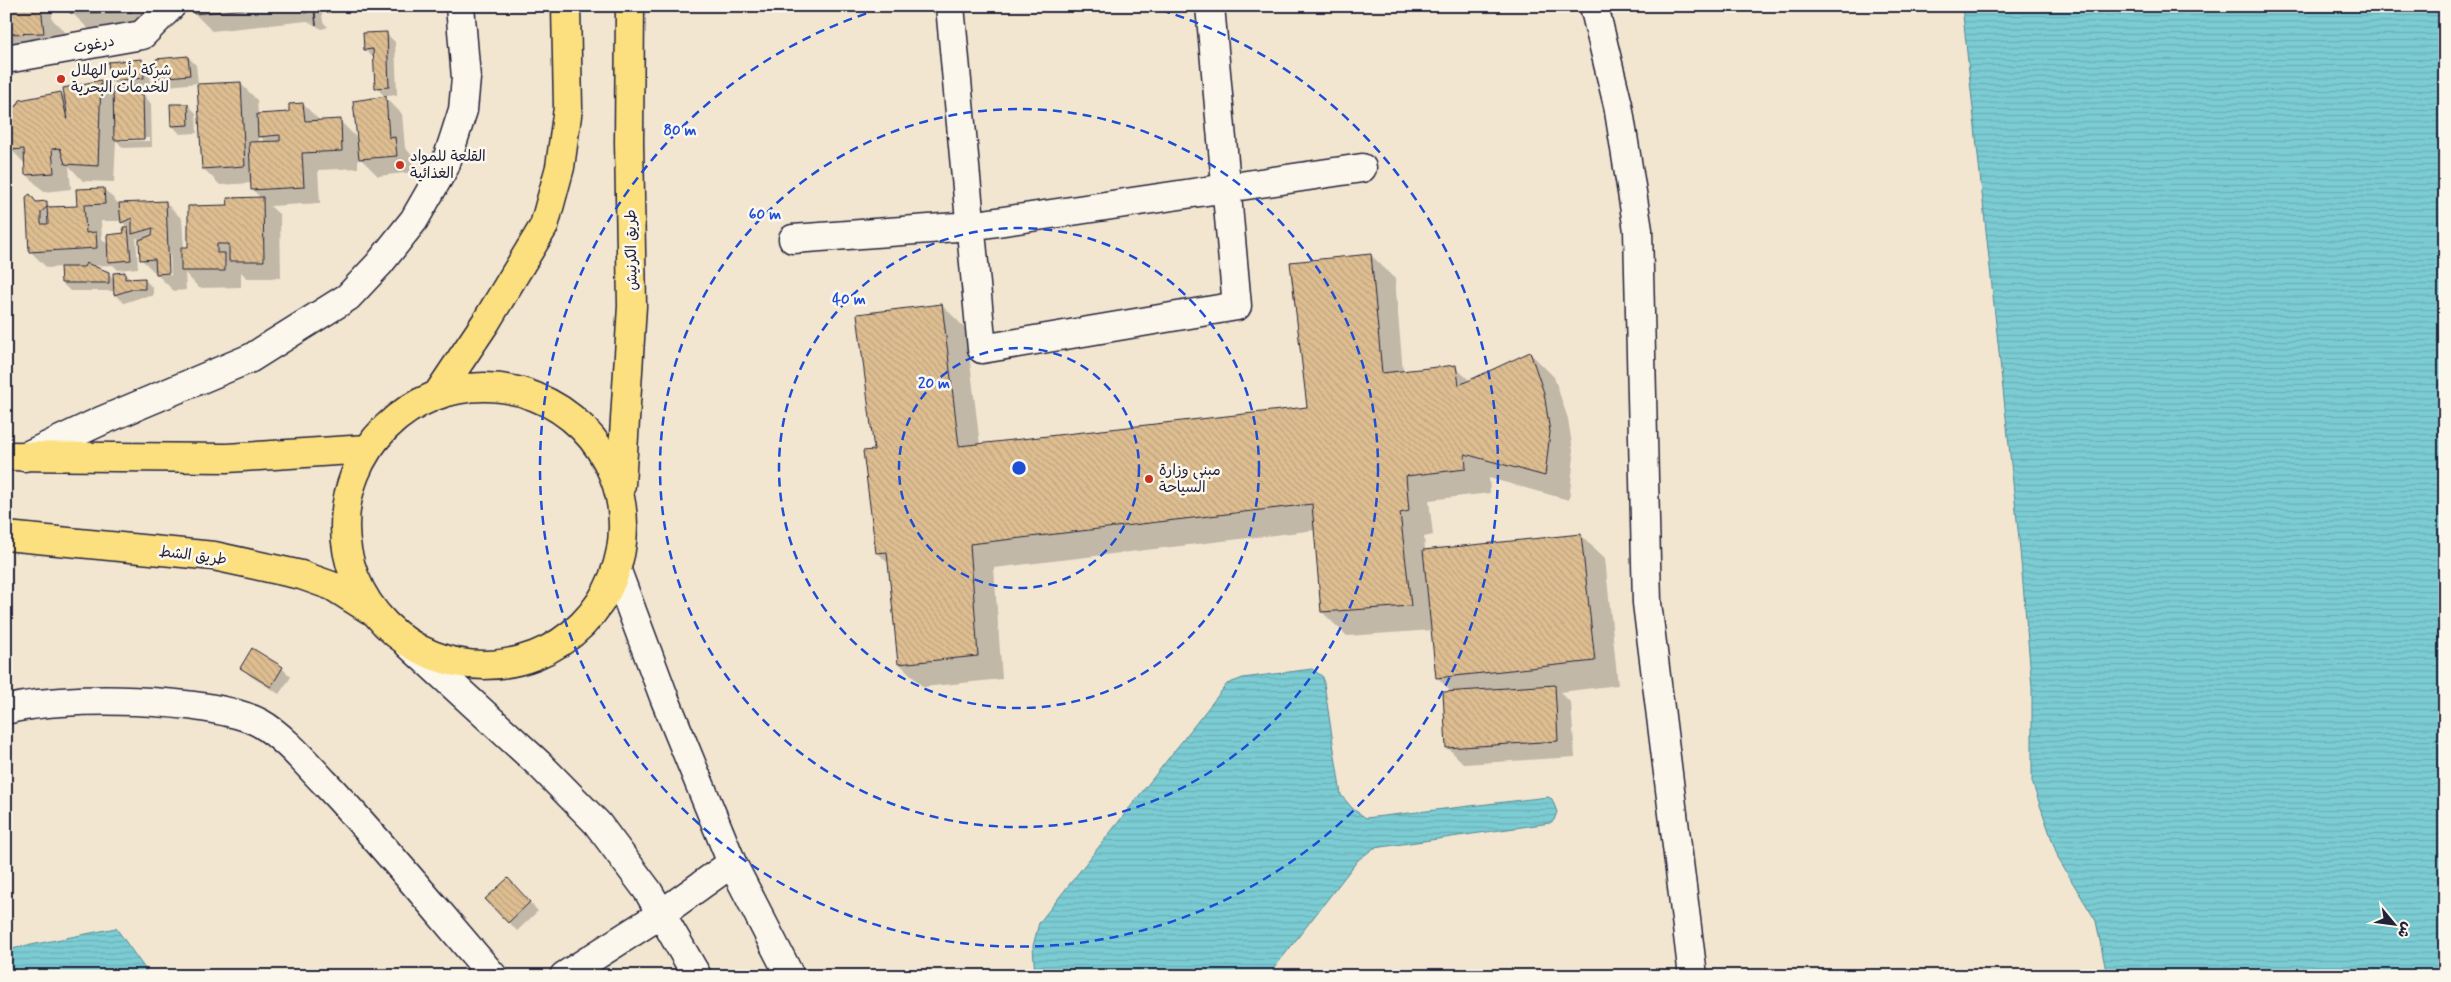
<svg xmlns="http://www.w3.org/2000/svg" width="2451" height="982" font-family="Mynerve,'Playpen Sans Arabic',sans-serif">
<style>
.water{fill:url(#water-rules);stroke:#578896}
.shadow{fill:#0003;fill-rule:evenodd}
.building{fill:url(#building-back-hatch);stroke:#22223b}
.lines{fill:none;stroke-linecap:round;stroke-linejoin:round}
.minor-casing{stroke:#22223b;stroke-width:31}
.highway-casing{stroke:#22223b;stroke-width:31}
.minor{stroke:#fbf7ec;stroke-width:28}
.highway{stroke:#fce080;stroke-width:28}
.ring{fill:none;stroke:#1d4ed8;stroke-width:2.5;stroke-dasharray:9 6}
.poi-dot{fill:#c8321e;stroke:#fbf7ec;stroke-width:2}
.labels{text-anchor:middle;stroke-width:5;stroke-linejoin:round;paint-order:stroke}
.street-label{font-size:15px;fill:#22223b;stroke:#fbf7ec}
.poi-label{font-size:15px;fill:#22223b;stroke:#fbf7ec;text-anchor:start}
.centre{fill:#1d4ed8;stroke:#fbf7ec;stroke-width:2.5}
.ring-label{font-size:15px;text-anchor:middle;font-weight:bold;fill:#1d4ed8;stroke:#fbf7ec;stroke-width:5;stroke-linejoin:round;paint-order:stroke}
</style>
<defs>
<pattern id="water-rules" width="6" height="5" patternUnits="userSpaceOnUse" patternTransform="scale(1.25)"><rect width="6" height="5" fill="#7bccd3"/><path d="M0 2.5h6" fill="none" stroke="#6aafb6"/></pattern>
<pattern id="building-back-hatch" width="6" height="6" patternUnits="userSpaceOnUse" patternTransform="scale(1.25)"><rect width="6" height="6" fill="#debe91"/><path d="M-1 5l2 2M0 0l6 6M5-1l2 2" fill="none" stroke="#bea37e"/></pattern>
</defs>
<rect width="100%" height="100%" fill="#f2e6d1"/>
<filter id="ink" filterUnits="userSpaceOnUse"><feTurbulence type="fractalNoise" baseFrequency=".02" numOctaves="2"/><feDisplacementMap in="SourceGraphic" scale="10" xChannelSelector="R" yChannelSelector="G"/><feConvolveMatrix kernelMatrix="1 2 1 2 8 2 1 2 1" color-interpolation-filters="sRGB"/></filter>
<g filter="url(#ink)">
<path class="water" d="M1962,6H2445V976H2107L2096,921L2059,860L2032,782V687L2019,539Z
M1312,669L1323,677L1341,795L1353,809L1366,818L1548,797L1552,799L1557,812L1554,820L1550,823L1374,848L1358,860L1268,976H1035L1033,946L1039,923L1227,684L1243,678Z
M116,928L150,976H6V950Z"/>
<path class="shadow" d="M6,6H53L52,19L66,33L68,56L6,59Z
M72,6H177V23L156,24L96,36L71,12Z
M195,6H321L323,22L328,27L322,29L307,21L212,31L195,14Z
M386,33L395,42L397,95L384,96L376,87L374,58L365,50Z
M188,57L196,65L198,83L168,86L159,77Z
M142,61L150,69L151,86L138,87L151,104L152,147L123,148L116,140L114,182L83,181L69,166L71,189L44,192L27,175L26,165L6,144V109L18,108L61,93L66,98L101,82L114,95L119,88L111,80ZM121,138H150V141H121Z
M240,83L257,100L258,115L290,113L303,104L321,122L340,121L358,139L385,97L402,114L405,148L412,155L413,172L378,176L361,159L360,151L358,152V168L318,170L320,203L270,206L280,215L281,278H247L241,272V287L199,288L185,273L186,290L174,291L141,259L140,241L136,237L138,268L118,270L113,265L90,266L108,273L115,280L125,274L131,280L144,279L153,288V296L142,297L124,303L115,295V291H70L62,283V267L47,268L30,251V196L37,203H46L52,208H78L104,189L119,204L165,202L182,219L184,248H189L229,207L261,198L252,189V183L220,185L203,168ZM259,135L266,143H259ZM101,221H122L127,228L126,234L109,246L102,239ZM167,252H170L171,276L168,274Z
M188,105L196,113L197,133L180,134L172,125Z
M1371,255L1395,279L1403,372L1455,367L1470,381L1530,353L1554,377L1568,419L1574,457L1569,500L1489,478L1490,493L1429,500L1433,535L1424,537L1425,551L1581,535L1605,559L1618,685L1560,692L1571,703L1575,757L1464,764L1447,747L1452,693L1438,678L1433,630L1347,636L1322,612L1316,530L994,568L1002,679L923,687L899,663L889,564L877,552L876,451L942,305L966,329L980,445L1308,408Z
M242,668H282L291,677L279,694L250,676Z
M516,888L538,911L517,931L487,899Z"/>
<path class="building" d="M6,6H41L44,33L6,34Z
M70,6H132V12L70,13Z
M194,6H275L194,14Z
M291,6H307V10L315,9L316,25L314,10L305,13Z
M387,32L389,87L375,88L373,49L364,50L363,33Z
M188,56L190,75L158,78L156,59Z
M142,59L144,78L110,81L108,62Z
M101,80L98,166L65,164L60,148L52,149L54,173L25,175L24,149L9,150L6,107L17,106L20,100L61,92L67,119H68L63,88Z
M241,82L245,166L202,169L197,84Z
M140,86V94H143L144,139L114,140L113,87Z
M386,96L389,138L395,137L397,156L359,159L353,101Z
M303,103L305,121L341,119L342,151L302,153L304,187L251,190L249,142L280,141V135L258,137L257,114L289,112V104Z
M170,104H188L189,125L171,126Z
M104,188L105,204L84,205L86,233L96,232L97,248L29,252L26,197L30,194L36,202L47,201V207L41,212V224H48L47,207L77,206L76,189Z
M263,197L264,261H229V244H217V253H225V271H181V247H188V206L228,205L227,198Z
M166,201L169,273L156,274L155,259L140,260L139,240L152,235L153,228L132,234V218L121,223L119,203Z
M123,227H128L131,260L108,262L107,235L124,233Z
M1371,254L1382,373L1456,365L1459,385L1530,352L1544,393L1550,432L1545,476L1465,454L1466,469L1406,476L1409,511L1400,513L1411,606L1321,612L1312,504L970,544L978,656L898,664L887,552L876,553L863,451L874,450L857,314L942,304L959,446L1307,407L1290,262Z
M86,263L109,272V283H61L60,267H84Z
M125,272V279L145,278V289H133L114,295L113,273Z
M1581,534L1595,661L1436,678L1423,550Z
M252,648L283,667L271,687L240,668Z
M1555,685L1558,741L1446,748L1443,692Z
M508,878L530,902L508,923L485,899Z"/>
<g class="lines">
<defs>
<path id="minor" d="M950,6L982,349L1237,306L1210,6
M1594,6L1618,105L1638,230L1647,603L1693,976
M6,59L142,35L171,6
M793,239L970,226L1362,168
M24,457L101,421L251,358L348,297L379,264L414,220L445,166L463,110L466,78L460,6
M617,571L664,697L732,863L790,976
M408,644L539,764L597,823L648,891L697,976
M6,710C59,695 212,697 260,723C282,735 307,764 324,782C383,844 437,911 493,976
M564,976L661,914L732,863"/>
<path id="highway" d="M345 526a139 139 0 1 1 278 0a139 139 0 1 1-278 0Z
M437,395L486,322L544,226L560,167L568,108L566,6
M6,456L227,458L367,449
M621,485L632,306L629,142L630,6
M6,536L214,556L301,575L332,586L370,610"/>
</defs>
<use href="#minor" class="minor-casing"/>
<use href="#highway" class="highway-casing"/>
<use href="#minor" class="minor"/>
<use href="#highway" class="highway"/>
</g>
</g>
<g class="ring">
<circle cx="1019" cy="468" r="120"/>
<circle cx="1019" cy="468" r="240"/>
<circle cx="1019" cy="468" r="359"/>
<path d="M1147 6A479 479 0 1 1 891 6"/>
</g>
<g class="poi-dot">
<circle cx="61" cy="79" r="5"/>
<circle cx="400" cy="165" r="5"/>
<circle cx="1149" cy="479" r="5"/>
</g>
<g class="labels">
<g class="street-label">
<text transform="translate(94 44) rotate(-10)" y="5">درغوت</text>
<text transform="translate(631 250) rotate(-91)" y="5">طريق الكرنيش</text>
<text transform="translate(193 555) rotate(7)" y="5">طريق الشط</text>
</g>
<g class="poi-label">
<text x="71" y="75">شركة رأس الهلال<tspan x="71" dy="17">للخدمات البحرية</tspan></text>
<text x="410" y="161">القلعة للمواد<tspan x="410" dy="17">الغذائية</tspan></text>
<text x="1159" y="475">مبنى وزارة<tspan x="1159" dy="17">السياحة</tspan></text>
</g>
</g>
<circle cx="1019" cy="468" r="8" class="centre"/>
<g class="ring-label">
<text x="680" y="135">80 m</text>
<text x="765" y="219">60 m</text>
<text x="849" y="304">40 m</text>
<text x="934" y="388">20 m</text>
</g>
<rect width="2451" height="982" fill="none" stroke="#fbf7ec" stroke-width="25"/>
<rect x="12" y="12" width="2426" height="957" fill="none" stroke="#22223b" stroke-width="2" filter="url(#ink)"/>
<g transform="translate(2394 924) rotate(119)" stroke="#fbf7ec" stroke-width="4" paint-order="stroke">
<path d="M0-4L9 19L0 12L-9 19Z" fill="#22223b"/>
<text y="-8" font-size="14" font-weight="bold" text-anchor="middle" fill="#22223b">ش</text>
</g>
</svg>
